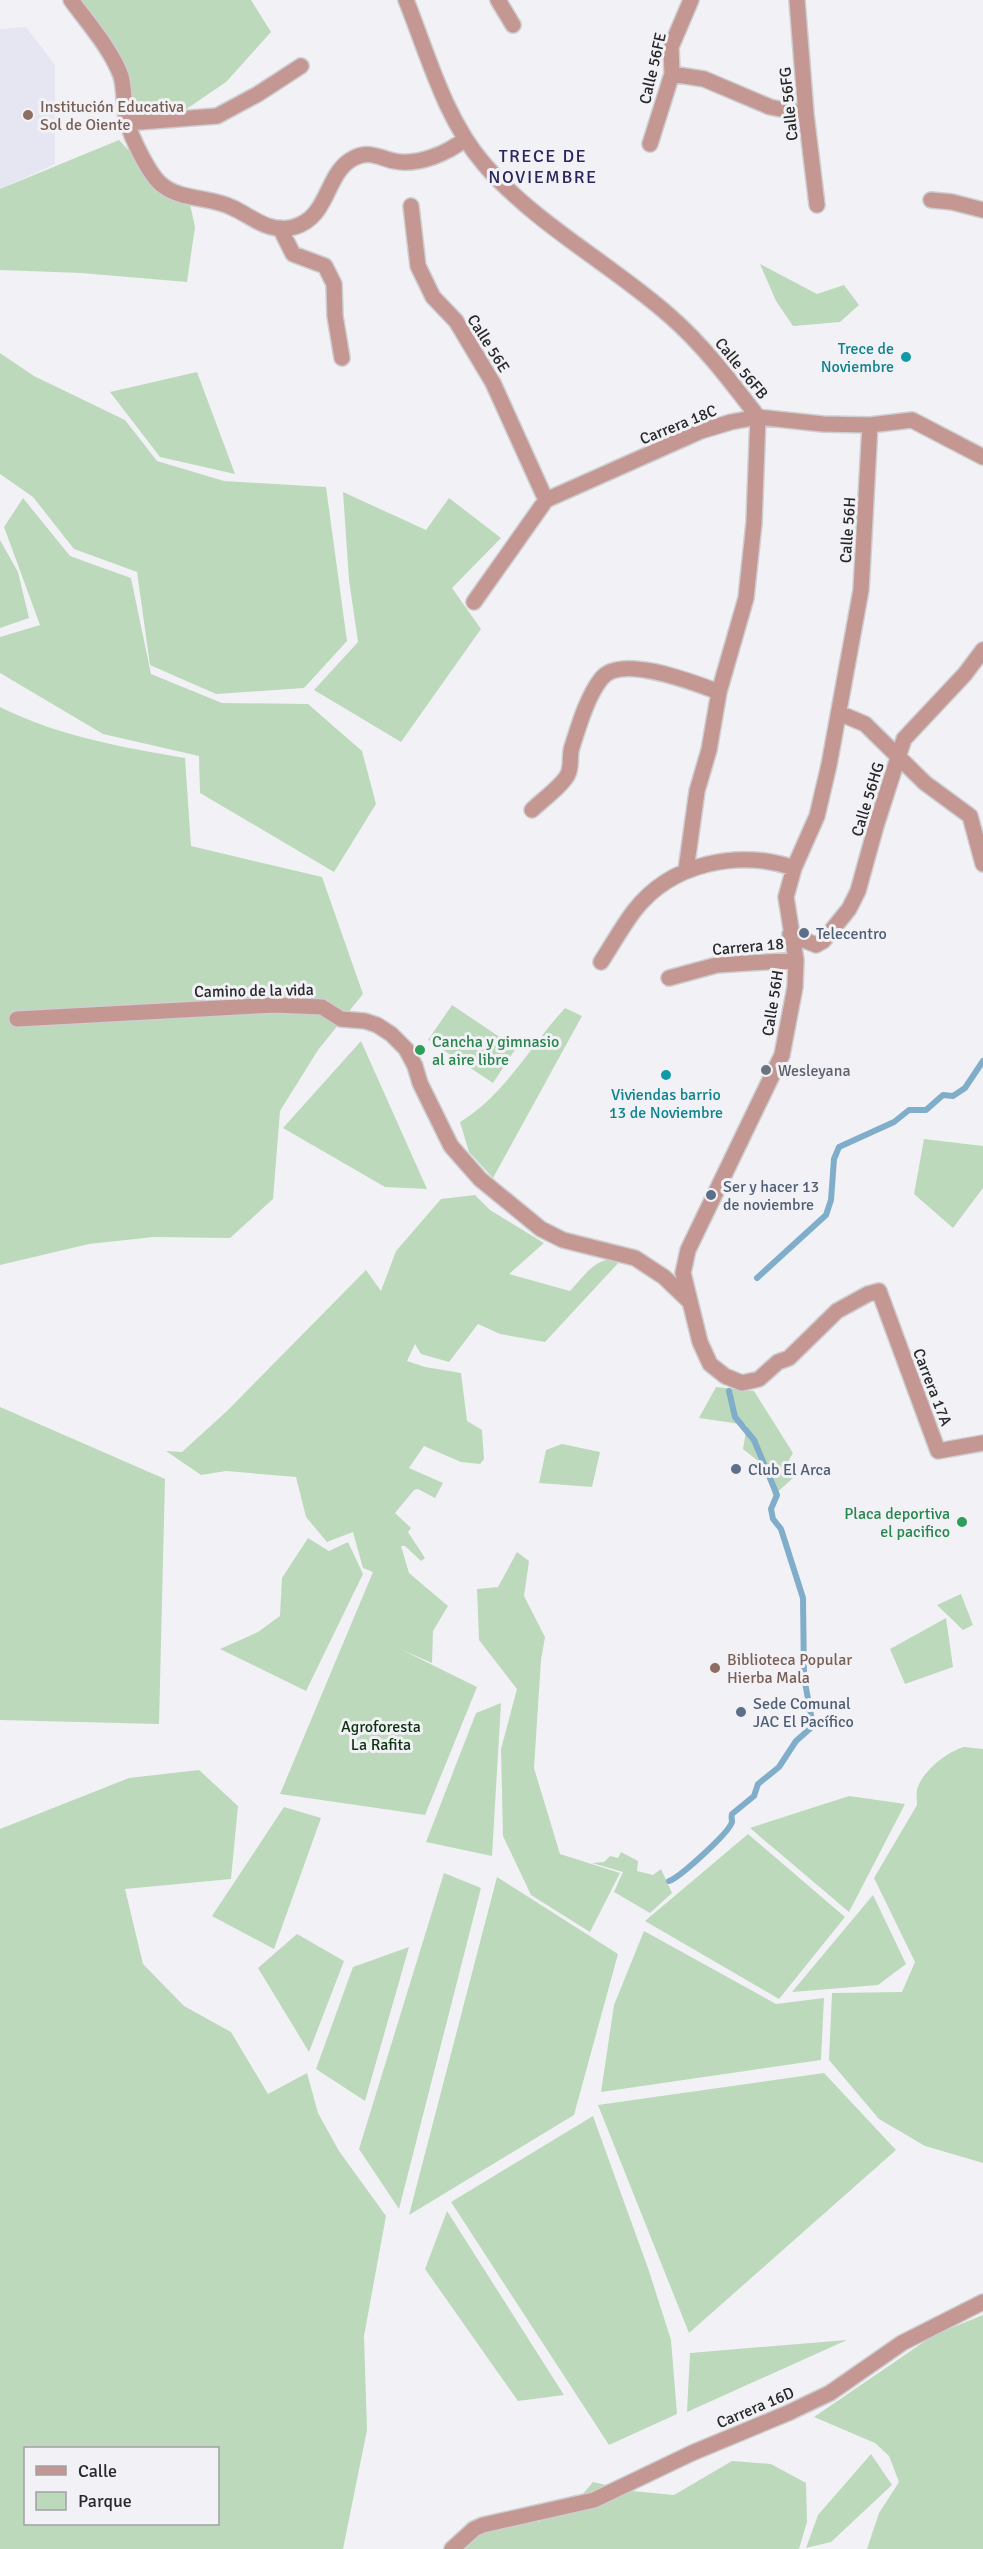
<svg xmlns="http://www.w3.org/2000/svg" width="983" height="2549" font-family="Signika,sans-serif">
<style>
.built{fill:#e5e6f1}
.green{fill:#bcd9bc;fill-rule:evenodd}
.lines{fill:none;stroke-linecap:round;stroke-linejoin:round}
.stream{stroke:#80aeca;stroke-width:6}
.minor-casing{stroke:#cdced1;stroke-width:18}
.minor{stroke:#c49792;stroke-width:15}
.education-dot{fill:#8d6e63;stroke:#f2f2f6;stroke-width:2}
.culture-dot{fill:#0f9aa8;stroke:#f2f2f6;stroke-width:2}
.service-dot{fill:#5c6f8a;stroke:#f2f2f6;stroke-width:2}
.leisure-dot{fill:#2e9e5b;stroke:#f2f2f6;stroke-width:2}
.worship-dot{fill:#6b7280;stroke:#f2f2f6;stroke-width:2}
.labels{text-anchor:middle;stroke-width:6;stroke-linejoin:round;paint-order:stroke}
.street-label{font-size:16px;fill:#272829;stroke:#f2f2f6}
.education-label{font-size:16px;fill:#785e54;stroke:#f2f2f6;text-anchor:start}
.culture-label{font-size:16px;fill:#0d838f;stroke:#f2f2f6;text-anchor:end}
.service-label{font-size:16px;fill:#4e5e75;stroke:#f2f2f6;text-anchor:start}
.leisure-label{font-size:16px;fill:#27864d;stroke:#f2f2f6;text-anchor:start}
.worship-label{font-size:16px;fill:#5b616d;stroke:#f2f2f6;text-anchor:start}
.park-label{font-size:16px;fill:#0b330f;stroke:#f2f2f6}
.neighbourhood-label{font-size:18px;letter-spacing:1.5px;fill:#28255f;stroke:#f2f2f6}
</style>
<rect width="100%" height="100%" fill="#f2f2f6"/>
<path class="built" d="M26,27L55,65V164L0,189V29Z"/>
<path class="green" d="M72,0H251L271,32L226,82L182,112L140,113L119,72Z
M119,140L160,184L187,190L195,227L187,282L81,273L0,270V189Z
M760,264L817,294L844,285L859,305L840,322L793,326L776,301Z
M0,353L34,376L125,420L157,461L224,481L326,487L347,641L304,688L216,694L150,665L137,572L74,549L33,497L0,474Z
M197,372L235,474L160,457L110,392Z
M343,492L426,530L449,498L501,538L452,588L481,629L401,742L314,690L358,642L349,580Z
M23,498L70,556L131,578L151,674L222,703L308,704L362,751L376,804L334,872L200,793L199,756L103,734L0,673V637L40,625L4,527Z
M0,540L18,572L29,618L0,628Z
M0,707C58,736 121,747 185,758L191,846L322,877L363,994L318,1050L280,1111L273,1199L230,1238L154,1237L89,1244L0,1265Z
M452,1005L516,1048L493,1083L428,1040Z
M565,1008L582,1016L493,1178L469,1152L460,1122C504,1096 531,1045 565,1008Z
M361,1041L427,1189L385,1187L283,1128Z
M924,1139L983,1146V1188L953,1228L914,1194Z
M475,1195L490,1210L544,1243L509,1274L570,1291C587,1273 595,1256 622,1259L545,1342L500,1334L478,1324L449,1362L421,1354L415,1344L407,1361L425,1367L461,1373L467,1421L482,1430L484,1459L480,1464L461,1462L424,1446L409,1468L443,1483L435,1498L418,1489L414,1490L395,1513L411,1528L408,1532L425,1558L421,1561L405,1546H401L409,1573L448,1606L433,1631L432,1663L400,1649L477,1687L425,1815L280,1794L373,1572L363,1568L353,1532L327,1542L306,1517L296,1477L226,1471L201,1475L166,1451L182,1452L227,1411L366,1270L381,1291L396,1251L441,1199Z
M716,1387L754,1391L793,1453L784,1469L793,1478L773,1496L767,1468L743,1449L747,1425L699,1418Z
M0,1407L165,1479L159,1724L0,1720Z
M562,1444L600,1452L592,1487L539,1483L546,1450Z
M308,1538L329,1551L348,1542L363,1574L306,1691L220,1649L258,1632L280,1616L282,1578Z
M517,1552L529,1561L524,1596L545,1637L541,1660L534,1768L560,1854L620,1873L590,1932L531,1895L503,1836L501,1749L517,1689L479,1640L477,1589L498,1587Z
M961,1594L973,1625L963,1630L937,1605Z
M946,1618L953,1667L905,1684L890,1649Z
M501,1703L492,1856L426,1842L476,1713Z
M964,1747L983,1749V2163L925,2146L879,2119L829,2060L832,1993L902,1992L915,1962L874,1878L917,1805C917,1800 916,1794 917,1790C921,1772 948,1751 964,1747Z
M199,1770L238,1806L231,1879L125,1889L143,1964L184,2006L231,2032L268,2094L307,2073L318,2113L339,2151L386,2216L364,2336L367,2430L343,2549H0V1829L129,1778ZM26,2448H218V2524H26Z
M849,1796L905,1804L849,1912L750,1828Z
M284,1807L321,1818L274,1949L212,1916Z
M748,1834L845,1917L779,1999L645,1921Z
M621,1852L638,1861L637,1871L653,1875L661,1869L672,1893L650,1913L614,1892L623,1872L592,1863L604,1862L610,1856L618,1858Z
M444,1873L481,1888L399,2209L359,2149Z
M497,1877L618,1954L574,2115L409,2215Z
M873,1895L906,1964L878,1985L792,1992Z
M644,1931L776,2004L824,1998L821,2060L601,2092L614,2005Z
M297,1934L344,1961L309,2052L258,1968Z
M409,1947L365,2101L316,2069L353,1967Z
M824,2073L896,2150L689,2333L598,2105Z
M593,2116L649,2271L671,2340L677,2414L609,2445L451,2202Z
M447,2211L564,2395L518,2401L425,2269Z
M983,2315V2549H867L879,2513L899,2482L889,2456L875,2443L814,2417L934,2335Z
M847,2340L687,2412L690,2353Z
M871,2454L892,2485L831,2542L806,2548L818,2515Z
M732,2461L771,2464L806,2483L807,2522L799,2549H452L474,2529L528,2515L539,2522L571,2508L593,2482L632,2491L674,2495Z"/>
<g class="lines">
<path class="stream" d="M757,1278L826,1215L831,1200L834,1159L839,1147L894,1122L909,1110H926L943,1095L953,1096L965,1088L983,1061
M669,1881C679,1878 729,1833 732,1822C732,1819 731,1816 732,1814L754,1796L758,1784L779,1767L796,1741L813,1726L804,1677L803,1598L781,1529L773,1519L771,1509L777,1495L754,1440L735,1417L729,1391"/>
<defs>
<path id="minor" d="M71,0C88,23 111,49 121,76C125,90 123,107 127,121C131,137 149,175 162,185C180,200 210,197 231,207C252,216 268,234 294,227C330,217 325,172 354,158C369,150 380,158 394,161C418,166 448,153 465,139
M406,0C428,55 445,119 484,164C536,225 613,265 671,317C705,347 731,382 758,417L754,523L746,598L719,692L709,750L697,791L686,870
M498,0L513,25
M797,0L806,114L817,205
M672,74L704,79L770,107L806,114
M127,123L217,116L258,94L301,66
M650,144L672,74L671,47L691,0
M931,200L952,202L983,210
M411,206L418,266L433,297L456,321L493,383L546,500
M280,228L293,254L325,266L334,284L335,316L342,358
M870,425L861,590L829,765L817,816L794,868L786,897L796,960L795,987L782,1055L688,1250L683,1273L700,1342L710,1364L725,1376L742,1383L759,1379L778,1362L789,1358L837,1311L868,1294L879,1291L938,1451L983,1443
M474,602L546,500L701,431L731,422L758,417L823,424L870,425L912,420L983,457
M839,713L865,724L925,783L970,816L983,864
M532,810C540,802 564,784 568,774C572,766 569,755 572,747C579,725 587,697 601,679C620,653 694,683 719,692
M790,934L816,945L823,941L849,909L858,891L876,826L904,739L965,674L983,650
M601,962C612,945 622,927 634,911C671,863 738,849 794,868
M669,978L717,965L796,960
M17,1019L274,1005L322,1007L341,1019L365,1021L377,1025L391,1034L406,1049L415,1066L420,1083L451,1146L480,1179L541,1229L563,1240L635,1258L664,1277L688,1300
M452,2549L474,2529L483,2525L594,2500L692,2453L788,2413L830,2393L902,2343L983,2302"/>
</defs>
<use href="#minor" class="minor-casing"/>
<use href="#minor" class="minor"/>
</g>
<g class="education-dot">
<circle cx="28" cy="115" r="6"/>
<circle cx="715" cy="1668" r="6"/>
</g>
<g class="culture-dot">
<circle cx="906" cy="357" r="6"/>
<circle cx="666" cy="1075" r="6"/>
</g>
<g class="service-dot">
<circle cx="804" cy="933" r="6"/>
<circle cx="711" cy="1195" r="6"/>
<circle cx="736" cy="1469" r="6"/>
<circle cx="741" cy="1712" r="6"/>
</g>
<g class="leisure-dot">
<circle cx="420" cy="1050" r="6"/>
<circle cx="962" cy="1522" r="6"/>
</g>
<circle class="worship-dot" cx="766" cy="1070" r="6"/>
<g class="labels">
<g class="street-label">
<text transform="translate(652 68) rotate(-77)" y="6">Calle 56FE</text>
<text transform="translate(788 104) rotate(-96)" y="6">Calle 56FG</text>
<text transform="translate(489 343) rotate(58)" y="6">Calle 56E</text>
<text transform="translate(742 368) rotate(51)" y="6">Calle 56FB</text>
<text transform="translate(678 424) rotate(-22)" y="6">Carrera 18C</text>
<text transform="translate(847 530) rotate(-86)" y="6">Calle 56H</text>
<text transform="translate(867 799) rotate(-73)" y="6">Calle 56HG</text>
<text transform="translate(748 946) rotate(-5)" y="6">Carrera 18</text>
<text transform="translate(254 990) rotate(-1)" y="6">Camino de la vida</text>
<text transform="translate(772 1003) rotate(-81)" y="6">Calle 56H</text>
<text transform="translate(933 1387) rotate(69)" y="6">Carrera 17A</text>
<text transform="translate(755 2407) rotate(-23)" y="6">Carrera 16D</text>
</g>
<g class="education-label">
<text x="40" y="112">Institución Educativa<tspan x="40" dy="18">Sol de Oiente</tspan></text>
<text x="727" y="1665">Biblioteca Popular<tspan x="727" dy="18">Hierba Mala</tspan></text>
</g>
<g class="culture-label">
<text x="894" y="354">Trece de<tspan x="894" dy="18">Noviembre</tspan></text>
<text x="666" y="1100" text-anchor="middle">Viviendas barrio<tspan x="666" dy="18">13 de Noviembre</tspan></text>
</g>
<g class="service-label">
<text x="816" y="939">Telecentro</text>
<text x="723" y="1192">Ser y hacer 13<tspan x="723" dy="18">de noviembre</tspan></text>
<text x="748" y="1475">Club El Arca</text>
<text x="753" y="1709">Sede Comunal<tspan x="753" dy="18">JAC El Pacífico</tspan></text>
</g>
<g class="leisure-label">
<text x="432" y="1047">Cancha y gimnasio<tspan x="432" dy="18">al aire libre</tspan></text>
<text x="950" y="1519" text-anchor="end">Placa deportiva<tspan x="950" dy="18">el pacifico</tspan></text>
</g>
<g class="worship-label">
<text x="778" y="1076">Wesleyana</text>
</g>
<g class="park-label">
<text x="381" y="1732">Agroforesta<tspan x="381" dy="18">La Rafita</tspan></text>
</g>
<g class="neighbourhood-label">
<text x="543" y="162">TRECE DE<tspan x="543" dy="21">NOVIEMBRE</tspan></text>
</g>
</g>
<rect x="24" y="2447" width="195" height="78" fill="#f2f2f6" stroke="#a1a1a4" stroke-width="1.5"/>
<rect x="36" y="2466" width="30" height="9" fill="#c49792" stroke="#a1a1a4" stroke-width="1.5"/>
<text x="78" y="2477" font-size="18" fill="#272829">Calle</text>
<rect x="36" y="2492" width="30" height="18" fill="#bcd9bc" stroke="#a1a1a4" stroke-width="1.5"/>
<text x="78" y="2507" font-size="18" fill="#272829">Parque</text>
</svg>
